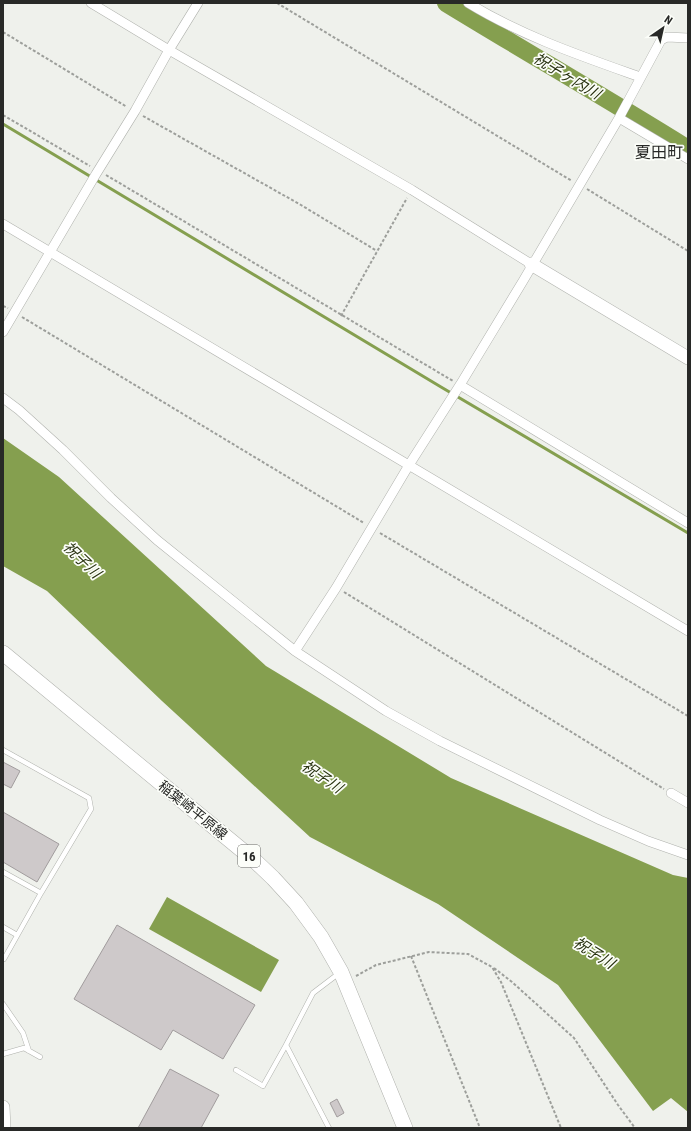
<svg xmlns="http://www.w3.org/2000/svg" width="691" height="1131" font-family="'Roboto Condensed','Noto Sans JP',sans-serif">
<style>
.water{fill:#859f4f}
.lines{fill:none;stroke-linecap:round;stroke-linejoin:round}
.stream{stroke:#859f4f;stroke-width:3}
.river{stroke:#859f4f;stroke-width:18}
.building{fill:#cec9ca;stroke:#a19c9d}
.lane-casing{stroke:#b0b2ad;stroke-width:5.5}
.street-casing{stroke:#b0b2ad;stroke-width:10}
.secondary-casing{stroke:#b0b2ad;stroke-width:14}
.primary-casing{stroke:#b0b2ad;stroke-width:16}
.path{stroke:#9d9f9b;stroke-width:2;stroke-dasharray:3 2;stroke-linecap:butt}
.lane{stroke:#fff;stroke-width:4.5}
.street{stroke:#fff;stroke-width:9}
.secondary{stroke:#fff;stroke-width:13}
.primary{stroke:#fff;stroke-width:15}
.labels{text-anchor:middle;stroke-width:3.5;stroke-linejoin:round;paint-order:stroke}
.shield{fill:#fcfef9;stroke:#686966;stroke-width:1}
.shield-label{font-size:13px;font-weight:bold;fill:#282927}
.street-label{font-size:14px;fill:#282927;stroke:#fcfef9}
.water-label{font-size:15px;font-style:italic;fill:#293311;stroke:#fcfef9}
.quarter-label{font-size:16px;fill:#282927;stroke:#fcfef9}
</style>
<rect width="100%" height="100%" fill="#eff1ec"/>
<path class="water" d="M3,438L59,477L266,666L451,778L673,875L688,878V1112L671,1098L653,1111L558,985L438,904L310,837L162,701L47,591L3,566Z
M167,897L279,960L261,992L149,929Z"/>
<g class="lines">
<path class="stream" d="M3,124L441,387L688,533"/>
<path class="river" d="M446,3C526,52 608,99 688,149"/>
</g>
<path class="building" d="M3,762L20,771L11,788L3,784Z
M3,812L59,844L37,882L3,862Z
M117,925L255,1005L223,1059L173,1030L161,1050L74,999Z
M170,1069L219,1095L201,1128H138Z
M337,1099L344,1113L337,1117L330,1103Z"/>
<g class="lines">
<defs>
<path id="lane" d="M3,750L89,798L91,809L41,893L4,959
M3,872L41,893
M3,927L17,935
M3,1004L23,1033L29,1051
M3,1054L24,1048L40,1057
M236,1070L263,1086L286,1045
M329,1128L286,1045L313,993L338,974"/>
<path id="street" d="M91,3L169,50L412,190L531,264
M468,3C522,36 581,56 640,77
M619,118L688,159
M3,224L688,631
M3,332L96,174L135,111L169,50L198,3
M460,385L688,523
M3,398L19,410L63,450L111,498L157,540L295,651L386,711L440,741L600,820L648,841L688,855
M295,651L336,588L409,465L460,385L523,281L619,118L661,40L667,37L688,38
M671,793L688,803"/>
<path id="secondary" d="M531,264L688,358
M3,1107L4,1128"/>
<path id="primary" d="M3,653L254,860L273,878L296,903L321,937L341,972L405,1128"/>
</defs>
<use href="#lane" class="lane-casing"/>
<use href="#street" class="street-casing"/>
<use href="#secondary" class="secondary-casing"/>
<use href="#primary" class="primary-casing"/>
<path class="path" d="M277,3L572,181
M3,32L127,107
M3,115L90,166
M143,116L301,205L377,251
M106,175L453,381
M587,189L688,251
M3,306L8,308
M341,316L407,198
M22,317L364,523
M380,533L688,716
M344,592L664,789
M411,956L480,1128
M494,968L512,982L574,1038L618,1105L635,1128
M356,976L376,965L429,952L468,954L492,967L501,982L561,1128"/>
<use href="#lane" class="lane"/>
<use href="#street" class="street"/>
<use href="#secondary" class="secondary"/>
<use href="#primary" class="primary"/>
</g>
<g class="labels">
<rect class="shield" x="238" y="845" width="22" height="22" rx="3"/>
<g class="shield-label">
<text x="249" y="861">16</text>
</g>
<g class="street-label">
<text transform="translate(193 810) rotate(39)" y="5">稲葉崎平原線</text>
</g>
<g class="water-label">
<text transform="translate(567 76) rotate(31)" y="5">祝子ヶ内川</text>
<text transform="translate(82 560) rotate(44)" y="5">祝子川</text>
<text transform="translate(322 777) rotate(34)" y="5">祝子川</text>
<text transform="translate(594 953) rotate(32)" y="5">祝子川</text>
</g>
<g class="quarter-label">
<text x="659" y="158">夏田町</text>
</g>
</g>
<rect width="691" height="1131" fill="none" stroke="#282927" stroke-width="8"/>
<g transform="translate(663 28) rotate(34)" stroke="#fcfef9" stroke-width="3" paint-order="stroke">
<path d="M0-3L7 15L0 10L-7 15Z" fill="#282927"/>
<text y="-6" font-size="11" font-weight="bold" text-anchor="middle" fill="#282927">N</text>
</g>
</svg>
